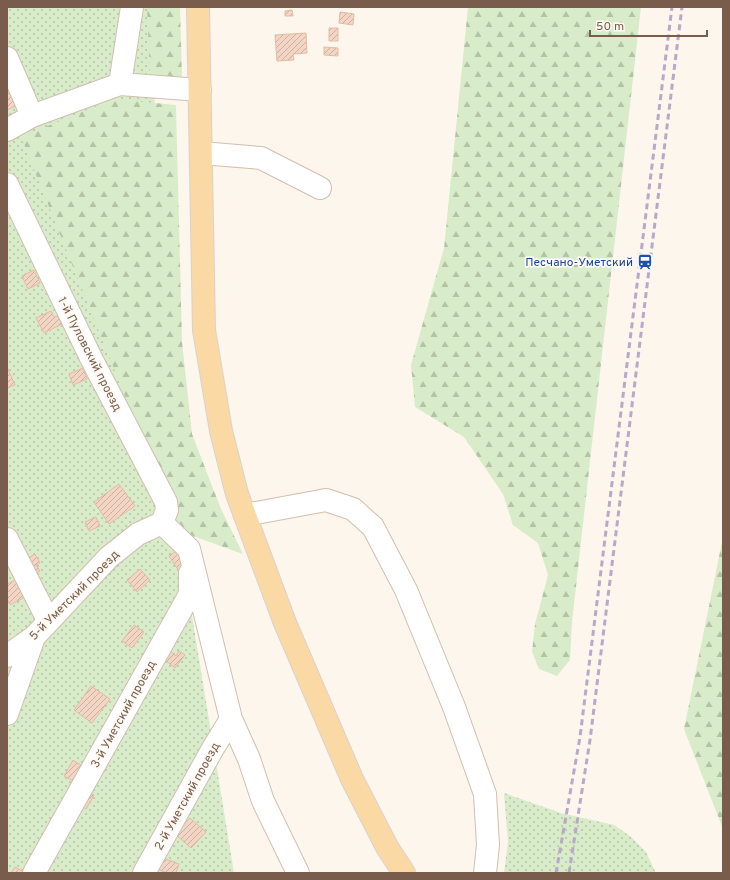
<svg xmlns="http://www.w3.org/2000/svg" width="730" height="880" font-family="Overpass,sans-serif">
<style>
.grass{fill:url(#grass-dots)}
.forest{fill:url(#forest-firs)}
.building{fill:url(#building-hatch);stroke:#e6bba3}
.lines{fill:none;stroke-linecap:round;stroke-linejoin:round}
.minor-casing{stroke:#d1beb0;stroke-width:24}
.major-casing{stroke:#dad1cd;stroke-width:24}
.minor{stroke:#fff;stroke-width:22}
.major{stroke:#fbd9a5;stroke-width:22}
.rail{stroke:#b9a8c9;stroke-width:3;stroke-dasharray:6 4;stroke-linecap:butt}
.labels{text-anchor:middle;stroke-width:3.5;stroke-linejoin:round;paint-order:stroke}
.transit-label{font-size:12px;fill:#164399;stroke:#fffaf3;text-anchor:end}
.street-label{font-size:12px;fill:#7a5c4d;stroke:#fffaf3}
</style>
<defs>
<pattern id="grass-dots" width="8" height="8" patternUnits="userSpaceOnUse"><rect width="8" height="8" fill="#d8ecc9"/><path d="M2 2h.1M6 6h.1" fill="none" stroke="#b4c2a5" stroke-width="1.8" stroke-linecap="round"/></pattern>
<pattern id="forest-firs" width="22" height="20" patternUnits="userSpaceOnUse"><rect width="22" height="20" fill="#d8ecc9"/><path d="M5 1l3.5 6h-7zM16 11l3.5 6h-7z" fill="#b4c2a5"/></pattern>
<pattern id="building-hatch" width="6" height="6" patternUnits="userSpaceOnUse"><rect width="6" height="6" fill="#f3d5c3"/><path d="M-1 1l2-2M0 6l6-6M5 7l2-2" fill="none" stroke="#cab0a1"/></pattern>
</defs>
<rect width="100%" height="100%" fill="#fdf6ec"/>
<path class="grass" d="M7,7H150L175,512L234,873H7Z
M504,793L561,813L614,825L630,836L646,852L656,873H504L508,842Z"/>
<path class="forest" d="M147,7H180L182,77L150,75Z
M468,7H641L572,622L570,660L557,676L539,669L532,652L535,624L548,575L538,543L513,525L503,494L464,437L415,407L411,365L444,248Z
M113,99L176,105L182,342L192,434L221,509L243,554L179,531L21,137Z
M723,537V829L684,729Z"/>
<path class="building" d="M292,10L293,16H285V11Z
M340,12L354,14L353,25L339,23Z
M329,28H338V41H329Z
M306,33L307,53L293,54L294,60L277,61L275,35Z
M324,47L338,48V56L324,55Z
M11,89L18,105L7,110V91Z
M34,270L40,283L28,289L22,276Z
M51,311L54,317L58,316L62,324L44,333L36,318Z
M7,367L15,385L7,388Z
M83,368L87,379L73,385L69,374Z
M119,484L135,506L109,524L94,502Z
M96,517L100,526L89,531L85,522Z
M178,550L188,565L179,571L169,556Z
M35,554L40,563L36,565L40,571L30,576L22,562Z
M140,569L150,580L137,592L127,580Z
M20,578L29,595L10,605L7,599V584Z
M134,625L144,632L132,648L122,641Z
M167,648L176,656L179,651L185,655L175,668L160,656Z
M91,686L110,699L92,723L74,710Z
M73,760L84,767L75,782L64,776Z
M84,790L94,795L86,809L76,803Z
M190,818L206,832L191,848L175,834Z
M160,857L179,864L176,873H167L155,868Z
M15,867L25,873H11Z"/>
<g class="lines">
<defs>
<path id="minor" d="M7,58L32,116
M120,84L132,7
M7,130L32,116L120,84L200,90
M201,153L261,158L320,188
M7,184L92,360L166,502L167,510L162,523
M245,515L326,500L353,509L373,527L406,590L454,707L485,794L488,845L485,873
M162,523L189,549L231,719L249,759L263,801L298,873
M7,539L48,620
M7,656L34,637L109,557L138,534L162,523
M7,714L34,637
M34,873L190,594V573
M144,873L212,750L231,719"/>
<path id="major" d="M198,7L204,330L221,431L237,494L285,623L352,779L387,847L404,873"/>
</defs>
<use href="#minor" class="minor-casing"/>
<use href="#major" class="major-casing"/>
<use href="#minor" class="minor"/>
<use href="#major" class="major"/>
<path class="rail" d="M556,873L580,737L672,7
M569,873L590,740L682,7"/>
</g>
<defs>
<symbol id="station-bare" viewBox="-9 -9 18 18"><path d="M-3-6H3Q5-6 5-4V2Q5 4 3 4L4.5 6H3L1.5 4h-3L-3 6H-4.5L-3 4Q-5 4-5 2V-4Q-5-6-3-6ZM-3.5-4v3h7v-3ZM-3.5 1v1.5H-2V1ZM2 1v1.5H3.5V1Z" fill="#1a4fb4" stroke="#fffaf3" stroke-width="2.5" paint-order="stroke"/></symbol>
</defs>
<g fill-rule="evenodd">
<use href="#station-bare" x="634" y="251" width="22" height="22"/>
</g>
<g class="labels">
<g class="transit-label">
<text x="633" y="266">Песчано-Уметский</text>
</g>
<g class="street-label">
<text transform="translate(90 354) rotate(63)" y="4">1-й Пуловский проезд</text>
<text transform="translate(74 595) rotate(-45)" y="4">5-й Уметский проезд</text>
<text transform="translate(123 714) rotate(-61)" y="4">3-й Уметский проезд</text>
<text transform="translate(187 796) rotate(-61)" y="4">2-й Уметский проезд</text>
</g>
</g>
<rect width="730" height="880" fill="none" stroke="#7a5c4d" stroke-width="16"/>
<path d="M590 30v6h117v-6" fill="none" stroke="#7a5c4d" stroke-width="2"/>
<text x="596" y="30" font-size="12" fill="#7a5c4d" stroke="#fffaf3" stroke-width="3" paint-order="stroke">50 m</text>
</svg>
